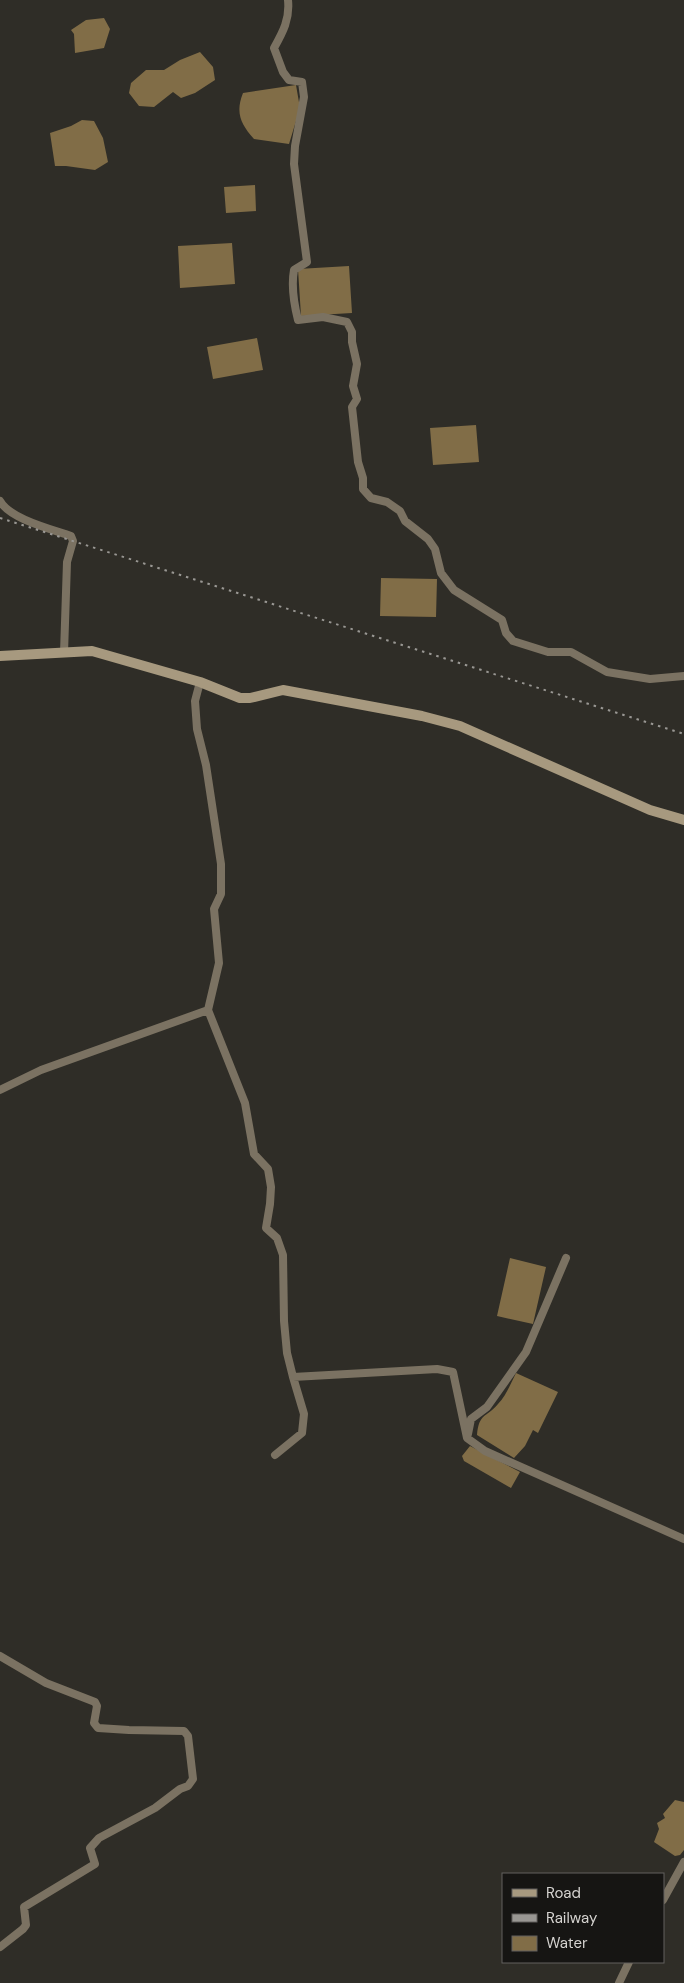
<svg xmlns="http://www.w3.org/2000/svg" width="684" height="1983" font-family="'DM Sans',sans-serif">
<style>
.water{fill:#816d47}
.lines{fill:none;stroke-linecap:round;stroke-linejoin:round}
.minor{stroke:#7b7262;stroke-width:8}
.secondary{stroke:#a7997f;stroke-width:10}
.rail{stroke:#999793;stroke-width:2;stroke-dasharray:2.5 5;stroke-linecap:butt}
</style>
<rect width="100%" height="100%" fill="#2f2d27"/>
<path class="water" d="M104,18L110,29L104,48L75,53L74,34L71,30L86,20Z
M200,52L213,67L215,80L195,93L181,98L173,92L154,107L139,106L129,93L131,83L146,70H164L180,60Z
M296,85L300,108L289,144L254,139C241,124 235,113 243,93Z
M82,120L94,121L103,138L108,162L95,170L66,166H55L50,133L71,126Z
M255,185L256,211L226,213L224,187Z
M232,243L235,284L180,288L178,246Z
M349,266L352,313L301,316L298,269Z
M257,338L263,370L213,379L207,347Z
M476,425L479,462L433,465L430,428Z
M381,578L437,579L436,617L380,616Z
M510,1258L546,1267L533,1324L497,1316Z
M516,1373L558,1392L538,1433L533,1430L525,1446L514,1458L477,1435C479,1413 486,1418 498,1404C506,1396 511,1383 516,1373Z
M470,1446L520,1472L511,1488L464,1461L462,1456Z
M675,1800L684,1802V1850L680,1855L675,1856L654,1842L659,1829L657,1823L665,1818L663,1814Z"/>
<g class="lines">
<path class="minor" d="M288,0C290,19 283,32 274,48L283,72L289,80L302,82L304,97L295,146L294,164L307,262L294,270C291,286 294,304 298,320L323,317L347,322L352,332V342L357,364L353,386L357,399L352,407L358,462L363,478V489L371,498L387,502L400,511L405,521L428,539L435,549L441,573L454,590L502,620L506,633L513,641L548,652H571L607,672L650,679L684,676
M0,501C10,519 51,529 71,536L73,541L67,562L64,653
M200,682L195,701L197,729L206,765L221,864V894L214,909L219,963L208,1010L245,1103L254,1154L268,1169L271,1187L270,1204L266,1228L277,1238L283,1255L284,1321L287,1353L293,1377
M0,1090L41,1070L208,1010
M468,1434L471,1419L487,1407L526,1352L566,1258
M275,1455L302,1433L304,1414L293,1377L437,1369L453,1372L467,1438L485,1451L684,1539
M0,1656L46,1683L95,1702L97,1706L94,1723L98,1728L129,1730L184,1731L188,1736L193,1779L188,1786L180,1789L155,1808L99,1838L90,1848L95,1864L24,1907L26,1925L23,1929L0,1947
M663,1900L684,1862
M619,1983L629,1962"/>
<path class="secondary" d="M0,656L92,651L200,682L240,698H250L283,690L422,716L460,726L650,810L684,820"/>
<path class="rail" d="M0,518L684,734"/>
</g>
<rect x="502" y="1873" width="162" height="90" fill="#161513" stroke="#62615f"/>
<rect x="512" y="1889" width="25" height="8" fill="#a7997f" stroke="#62615f"/>
<text x="546" y="1898" font-size="15" fill="#d5d3d0">Road</text>
<rect x="512" y="1914" width="25" height="8" fill="#999793" stroke="#62615f"/>
<text x="546" y="1923" font-size="15" fill="#d5d3d0">Railway</text>
<rect x="512" y="1936" width="25" height="15" fill="#816d47" stroke="#62615f"/>
<text x="546" y="1948" font-size="15" fill="#d5d3d0">Water</text>
</svg>
